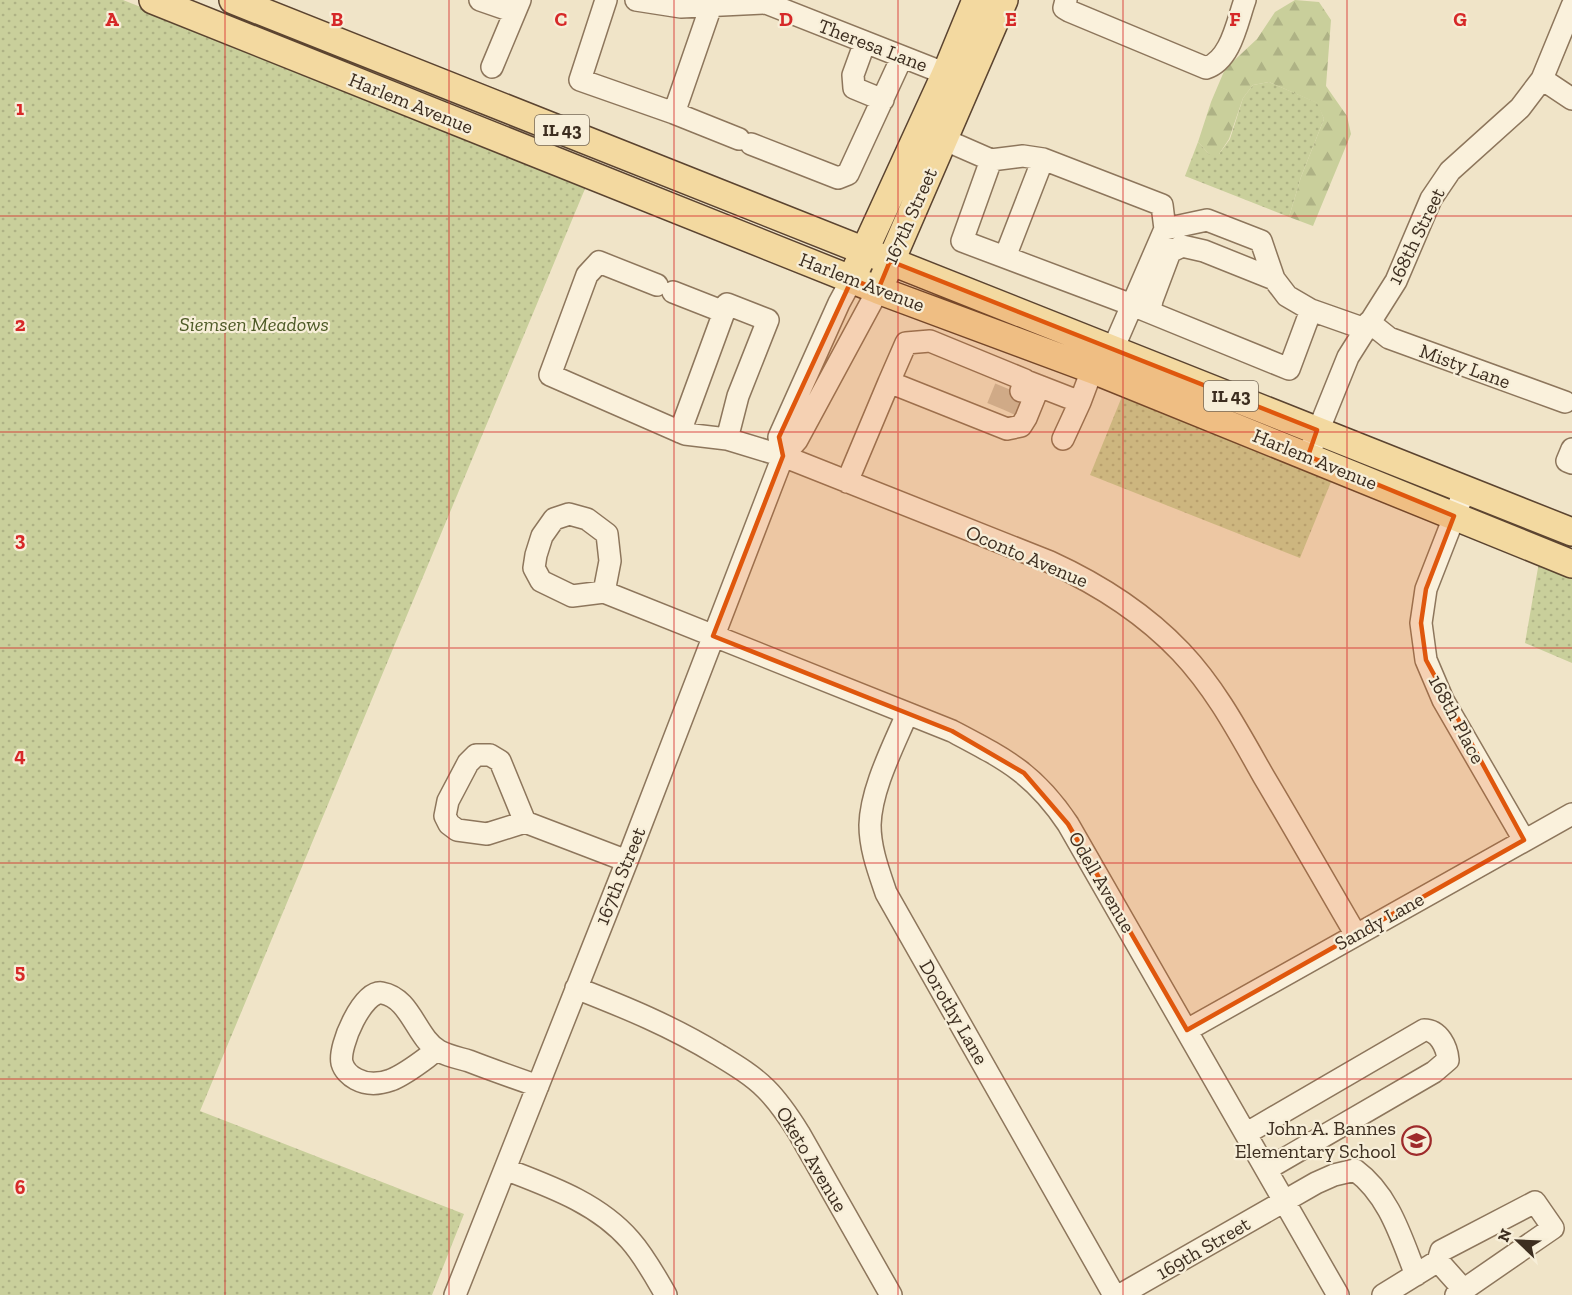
<svg xmlns="http://www.w3.org/2000/svg" width="1572" height="1295" font-family="'Zilla Slab',serif">
<style>
.green{fill:url(#green-dots)}
.forest{fill:url(#forest-firs)}
.lines{fill:none;stroke-linecap:round;stroke-linejoin:round}
.minor-tunnel{stroke:#ccc0a6;stroke-width:21;stroke-dasharray:21 10;stroke-linecap:butt}
.minor-casing{stroke:#8d765c;stroke-width:24}
.major-casing{stroke:#5b4430;stroke-width:30}
.minor{stroke:#faf1dc;stroke-width:21}
.major{stroke:#f3d9a0;stroke-width:27}
.marked{fill:#df570d;fill-opacity:0.2;stroke:#df570d;stroke-width:4.5;stroke-linejoin:round}
.grid{fill:none;stroke:#d62828;stroke-width:1.5;stroke-opacity:0.55}
.labels{text-anchor:middle;stroke-width:4.5;stroke-linejoin:round;paint-order:stroke}
.shield{fill:#f7eed8;stroke:#756857;stroke-width:1.5}
.shield-label{font-size:18px;font-weight:bold;fill:#3d2e20}
.street-label{font-size:20px;fill:#3d2e20;stroke:#f7eed8}
.park-label{font-size:20px;font-style:italic;fill:#4d5a26;stroke:#f7eed8}
.poi-label{font-size:20px;fill:#3d2e20;stroke:#f7eed8;text-anchor:end}
.grid-label{font-size:20px;text-anchor:middle;font-weight:bold;fill:#d62828;stroke:#f7eed8;stroke-width:4.5;stroke-linejoin:round;paint-order:stroke}
</style>
<defs>
<pattern id="green-dots" width="8" height="8" patternUnits="userSpaceOnUse" patternTransform="scale(1.5)"><rect width="8" height="8" fill="#c9cf9b"/><path d="M2 2h.1M6 6h.1" fill="none" stroke="#aeb285" stroke-width="1.8" stroke-linecap="round"/></pattern>
<pattern id="forest-firs" width="22" height="20" patternUnits="userSpaceOnUse" patternTransform="scale(1.5)"><rect width="22" height="20" fill="#c9cf9b"/><path d="M5 1l3.5 6h-7zM16 11l3.5 6h-7z" fill="#aeb285"/></pattern>
</defs>
<rect width="100%" height="100%" fill="#f0e4c8"/>
<path class="green" d="M0,0H123L587,184L200,1111L464,1214L432,1295H0Z
M1269,82L1318,103L1324,119L1301,177L1289,217L1185,176L1198,142L1209,154H1219L1230,139L1243,98L1253,85Z
M1123,394L1333,477L1300,558L1090,475Z
M1539,562L1572,575V663L1525,643Z"/>
<path class="forest" d="M1295,0L1319,2L1331,20L1326,86L1347,116L1351,134L1313,226L1289,217L1301,177L1324,119L1317,103L1269,82L1253,85L1243,98L1229,139L1219,154H1209L1198,142L1211,102L1225,69L1257,39L1275,12Z"/>
<g class="lines">
<path class="minor-tunnel" d="M997,407L1006,385
M1011,413L1021,391"/>
<defs>
<path id="minor" d="M480,0L515,12
M606,0L580,80L674,113
M636,0L681,7L766,3L959,79
M1066,0L1064,8L1069,11L1206,68C1231,60 1237,22 1245,0
M711,6L674,113L739,139
M865,42L853,75L854,88L883,100
M492,67L520,0
M1542,79L1572,99
M943,139L991,160L962,241L1132,305L1289,369L1311,310L1365,329
M751,144L838,178L848,174L902,57
M991,160L1023,156L1043,159L1162,205L1165,229L1113,349
M1165,229L1207,220L1261,241L1274,279L1287,296L1311,310
M1005,257L1043,159
M657,285L599,262L587,275L550,375L685,434L727,439L783,456L1050,562C1098,584 1144,613 1181,652C1216,689 1239,733 1264,777C1295,829 1325,882 1356,935
M673,292L724,312
M1150,312L1152,300L1170,252L1182,246L1204,251L1274,279
M1369,322L1389,338L1565,402
M1026,381L1080,402L1092,370
M889,382L906,343L930,341L1025,380L1021,391
M680,432L727,304L768,320L738,396L727,439
M1063,439L1080,402
M1572,449L1567,461L1572,463
M783,456L779,437L839,303L852,279
M1308,456L1348,357L1396,281L1431,199L1450,171L1520,108L1542,79L1572,6
M847,482L889,382L1007,429L1021,426L1026,418L1039,386
M1465,489L1426,589L1421,623L1426,660L1443,700L1524,840
M569,514L587,519L607,534L610,561L604,592L572,596L541,581L534,568L536,555L542,536L554,519Z
M604,592L952,731C1005,759 1034,773 1068,824L1338,1295
M907,714C893,747 871,789 870,825C870,849 879,872 886,893L1114,1295
M525,822L500,761L490,755H476L468,763L448,801L445,816L449,824L457,830L487,834L525,822L627,861
M576,988C627,1008 671,1026 717,1054C735,1065 752,1075 766,1089C779,1102 789,1117 799,1133L891,1295
M1187,1030L1572,814
M437,1050C423,1060 408,1073 391,1080C380,1084 367,1085 356,1079C350,1076 344,1070 342,1063C338,1046 363,990 382,993C411,998 416,1038 439,1051C448,1056 459,1058 469,1061C492,1070 515,1078 538,1086
M1247,1133L1424,1030C1439,1030 1447,1047 1448,1060L1434,1072L1267,1169
M505,1169C549,1186 598,1203 630,1240C645,1257 655,1276 666,1295
M1438,1261L1441,1251L1535,1202L1553,1228L1456,1295
M455,1295L627,861L783,456L797,440L878,290
M1120,1295L1316,1183L1334,1175L1355,1170C1389,1195 1401,1237 1416,1275
M1383,1295L1438,1261L1463,1289"/>
<path id="major" d="M153,0L878,290L1096,371L1572,564
M233,0L1572,532
M857,267L946,73L976,0
M884,277L1004,0"/>
</defs>
<use href="#minor" class="minor-casing"/>
<use href="#major" class="major-casing"/>
<use href="#minor" class="minor"/>
<use href="#major" class="major"/>
</g>
<path class="marked" d="M890,261L1317,430L1308,456L1454,516L1426,589L1421,623L1426,660L1524,840L1187,1030L1068,824L1024,773L952,731L713,636L783,456L779,437L852,279L878,290Z"/>
<path class="grid" d="M225,0V1295M449,0V1295M674,0V1295M898,0V1295M1123,0V1295M1347,0V1295M0,216H1572M0,432H1572M0,648H1572M0,863H1572M0,1079H1572"/>
<defs>
<symbol id="school-ring" viewBox="-11 -11 22 22"><circle r="9.5" fill="#f7eed8" stroke="#9e2a2b" stroke-width="1.5"/><path d="M0-5L7-2L0 1L-7-2ZM-4 1L0 2.5L4 1V4Q0 6-4 4Z" fill="#9e2a2b"/></symbol>
</defs>
<g fill-rule="evenodd">
<use href="#school-ring" x="1400" y="1124" width="33" height="33"/>
</g>
<g class="labels">
<g class="shield">
<rect x="535" y="115" width="54" height="30" rx="4.5"/>
<rect x="1204" y="381" width="54" height="30" rx="4.5"/>
</g>
<g class="shield-label">
<text x="562" y="136">IL 43</text>
<text x="1231" y="402">IL 43</text>
</g>
<g class="street-label">
<text transform="translate(873 45) rotate(21)" y="7">Theresa Lane</text>
<text transform="translate(411 103) rotate(22)" y="7">Harlem Avenue</text>
<text transform="translate(910 216) rotate(-66)" y="7">167th Street</text>
<text transform="translate(1416 236) rotate(-64)" y="7">168th Street</text>
<text transform="translate(862 282) rotate(21)" y="7">Harlem Avenue</text>
<text transform="translate(1465 366) rotate(20)" y="7">Misty Lane</text>
<text transform="translate(1315 459) rotate(22)" y="7">Harlem Avenue</text>
<text transform="translate(1027 556) rotate(23)" y="7">Oconto Avenue</text>
<text transform="translate(1457 719) rotate(62)" y="7">168th Place</text>
<text transform="translate(620 876) rotate(-68)" y="7">167th Street</text>
<text transform="translate(1102 882) rotate(60)" y="7">Odell Avenue</text>
<text transform="translate(1379 921) rotate(-29)" y="7">Sandy Lane</text>
<text transform="translate(954 1012) rotate(60)" y="7">Dorothy Lane</text>
<text transform="translate(812 1159) rotate(59)" y="7">Oketo Avenue</text>
<text transform="translate(1203 1248) rotate(-30)" y="7">169th Street</text>
</g>
<g class="park-label">
<text x="254" y="331">Siemsen Meadows</text>
</g>
<g class="poi-label">
<text x="1396" y="1135">John A. Bannes<tspan x="1396" dy="23">Elementary School</tspan></text>
</g>
</g>
<g class="grid-label">
<text x="112" y="26">A</text>
<text x="337" y="26">B</text>
<text x="561" y="26">C</text>
<text x="786" y="26">D</text>
<text x="1011" y="26">E</text>
<text x="1235" y="26">F</text>
<text x="1460" y="26">G</text>
<text x="20" y="115">1</text>
<text x="20" y="331">2</text>
<text x="20" y="546">3</text>
<text x="20" y="762">4</text>
<text x="20" y="978">5</text>
<text x="20" y="1194">6</text>
</g>
<g transform="translate(1518 1241) rotate(293)" stroke="#f7eed8" stroke-width="4.5" paint-order="stroke">
<path d="M0-4.5L10 22L0 15L-10 22Z" fill="#3d2e20"/>
<text y="-9" font-size="16" font-weight="bold" text-anchor="middle" fill="#3d2e20">N</text>
</g>
</svg>
